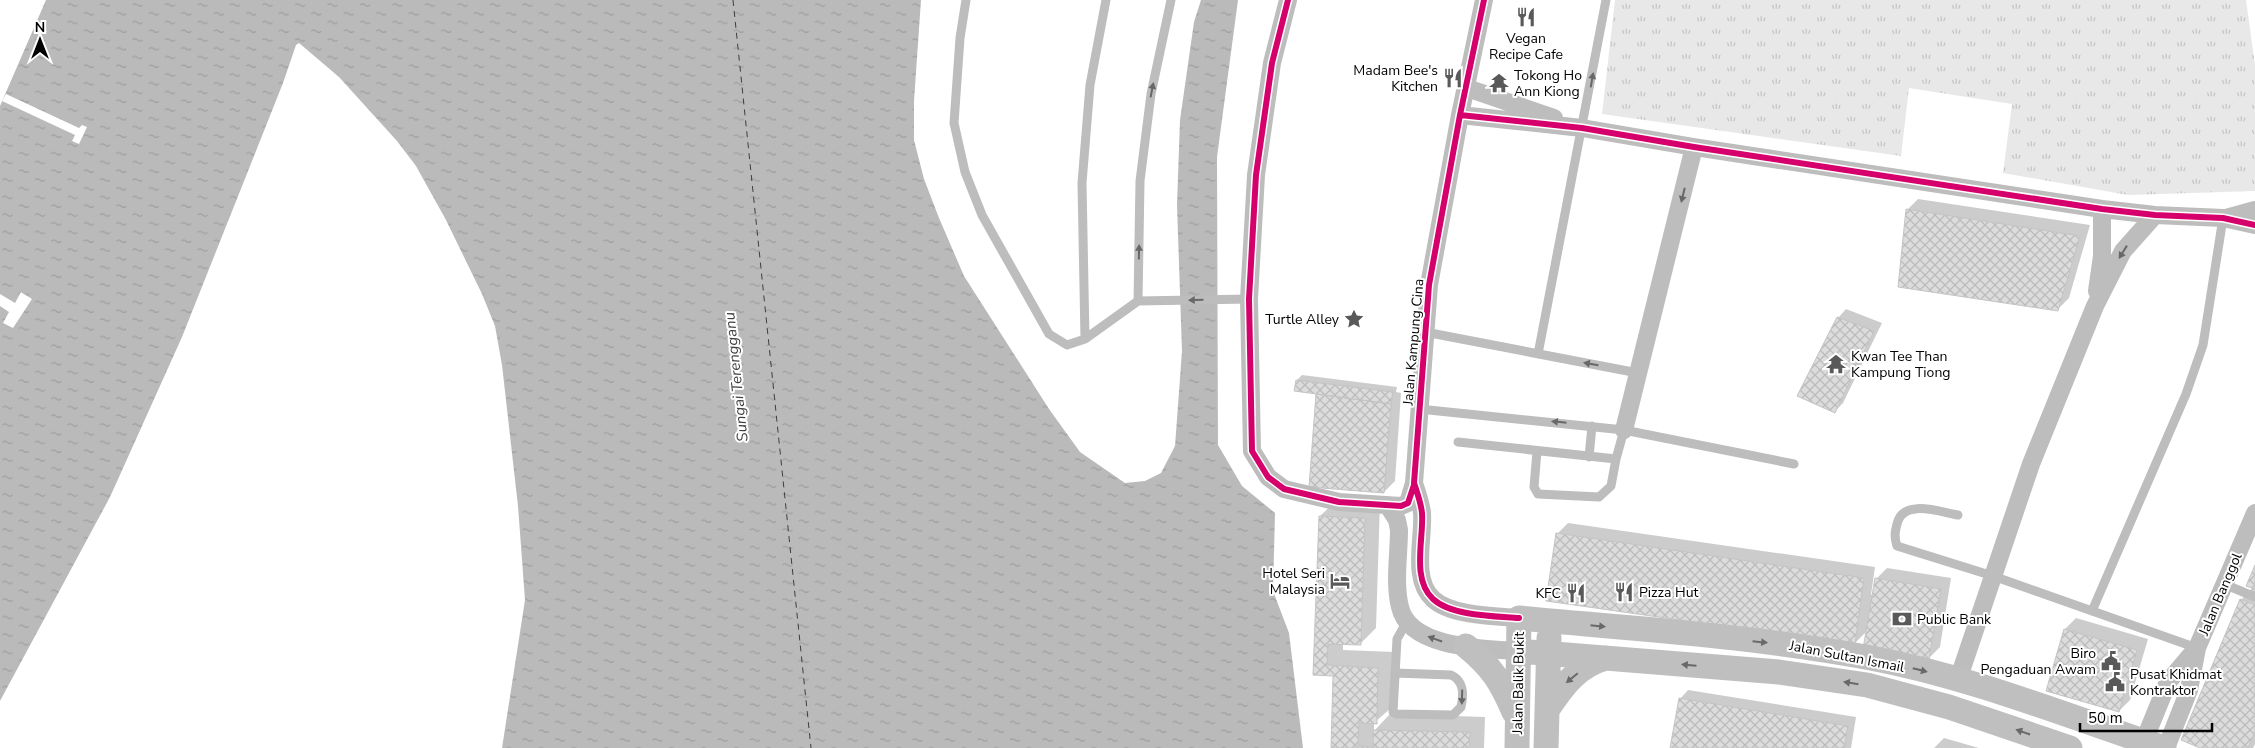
<svg xmlns="http://www.w3.org/2000/svg" width="2255" height="748" font-family="'Nunito Sans',sans-serif">
<style>
.grass{fill:url(#grass-tufts)}
.water{fill:url(#water-ripples)}
.pier{fill:#fff}
.shadow{fill:#0003}
.lines{fill:none;stroke-linecap:round;stroke-linejoin:round}
.ferry{stroke:#3e3e3e;stroke-width:1;stroke-dasharray:6 5;stroke-linecap:butt}
.building{fill:url(#building-cross-hatch);stroke:#c4c4c4}
.service{stroke:#bdbdbd;stroke-width:9}
.minor{stroke:#bdbdbd;stroke-width:18}
.secondary{stroke:#bfbfbf;stroke-width:25}
.cycleway-casing{stroke:#fff;stroke-width:9}
.cycleway{stroke:#d6006c;stroke-width:6}
.oneway{fill:#686868}
.oneway2{fill:#696969}
.labels{text-anchor:middle;stroke-width:4;stroke-linejoin:round;paint-order:stroke}
.poi-label{font-size:14px;fill:#000;stroke:#fff;text-anchor:end}
.street-label{font-size:14px;fill:#000;stroke:#fff}
.water-label{font-size:15px;font-style:italic;fill:#3e3e3e;stroke:#fff}
</style>
<defs>
<pattern id="grass-tufts" width="24" height="20" patternUnits="userSpaceOnUse" patternTransform="scale(1.25)"><rect width="24" height="20" fill="#e8e8e8"/><path d="M3 7l-1-3M5 7V3M7 7l1-3M15 17l-1-3M17 17v-4M19 17l1-3" fill="none" stroke="#c5c5c5"/></pattern>
<pattern id="water-ripples" width="26" height="14" patternUnits="userSpaceOnUse" patternTransform="scale(1.25)"><rect width="26" height="14" fill="#bababa"/><path d="M2 4q2-2 4 0t4 0M15 11q2-2 4 0t4 0" fill="none" stroke="#9e9e9e"/></pattern>
<pattern id="building-cross-hatch" width="8" height="8" patternUnits="userSpaceOnUse" patternTransform="scale(1.25)"><rect width="8" height="8" fill="#dcdcdc"/><path d="M0 0l8 8M0 8l8-8" fill="none" stroke="#bbb"/></pattern>
</defs>
<rect width="100%" height="100%" fill="#fff"/>
<path class="grass" d="M1615,0H2246L2255,65V191L2128,195L2003,173L2012,104L1909,88L1901,156L1602,114Z"/>
<path class="water" d="M46,0H921L914,101V140L924,179L939,218L964,276L1049,409L1080,452L1125,483L1145,481L1161,473L1175,446L1182,351L1177,205L1180,120L1194,22L1201,0H1238L1217,157L1218,445L1242,486L1275,513L1273,591L1289,633L1303,748H502L525,600L518,506L502,365L495,326L482,294L446,220L416,166L397,141L339,77L299,43L296,45L283,83L182,337L110,497L0,701V106Z"/>
<path class="pier" d="M6,94L79,128L82,125L87,127L79,144L72,141L75,135L2,101Z
M21,292L32,299L13,328L3,323L9,312L0,306V294L15,303Z"/>
<path class="shadow" d="M1918,199L2090,225L2069,298L2058,309L1907,210Z
M1846,309L1882,323L1843,403L1835,411L1838,318Z
M1302,375L1397,387L1396,392L1401,393L1395,481L1384,492L1317,394L1319,393L1297,380Z
M1336,501L1380,502L1376,628L1360,644L1343,643V650L1394,652L1392,707L1374,723V731L1390,714L1485,717L1484,748H1332L1335,675L1314,673L1320,516Z
M1568,523L1875,567L1871,595H1873L1876,579L1887,568L1951,578L1940,647L1929,658L1867,631L1854,644L1557,534Z
M2255,568V744L2253,748H2204L2241,600L2253,587Z
M2076,618L2148,639L2130,700L2119,711L2065,629Z
M1688,690L1856,717L1851,748H1672L1680,699Z
M1944,738L1979,748H1934Z"/>
<g class="lines">
<path class="ferry" d="M733,0L811,748"/>
</g>
<path class="building" d="M1906,209L2080,236L2058,311L1898,287Z
M1837,317L1874,331L1835,413L1797,396Z
M1296,380L1393,392L1391,404L1294,391Z
M1316,394L1391,404L1384,493L1309,487Z
M1319,516L1365,518L1361,645L1328,644L1327,665L1378,668L1377,724L1359,723L1358,746L1373,747V730L1470,732L1469,748H1331L1333,676L1313,675Z
M1556,533L1864,578L1855,645L1546,601Z
M2255,565V589L2246,586Z
M1875,578L1941,589L1929,659L1863,649Z
M2240,599L2255,605V731L2248,748H2200L2181,740Z
M2064,629L2137,650L2119,712L2046,691Z
M1679,698L1848,726L1844,748H1670Z"/>
<g class="lines">
<path class="service" d="M966,0L960,38L954,123L965,172L982,215L1049,334L1067,345L1085,339
M1106,0L1090,85L1082,183L1085,339L1138,301L1249,299
M1138,301L1140,181L1151,94L1171,0
M1425,332L1638,373
M1538,354L1606,0
M1419,409L1624,430L1794,464
M1458,442L1616,459L1624,430
M1537,451L1534,487L1538,494L1599,497L1611,486L1616,459
M1589,457L1592,426
M1958,515C1940,512 1903,498 1897,524C1895,532 1894,537 1897,546L1993,576L2197,648
M2224,584L2255,597
M2092,611L2186,394L2203,345L2223,218
M1395,673L1451,675C1464,681 1464,694 1461,707L1453,715L1396,714L1393,712L1397,639L1406,623"/>
<path class="minor" d="M1288,0L1272,63L1256,175L1249,299L1252,451L1268,477L1284,489L1339,502L1401,506L1408,503L1414,483
M1484,0L1460,115L1429,285L1414,483C1417,492 1421,503 1422,513C1424,538 1411,579 1433,599C1451,616 1495,616 1519,618
M1467,88L1554,118
M1460,115L1582,128L1694,147L2102,209L2155,215L2223,218L2255,225
M2226,218L2255,210
M2097,291L2102,256V209
M1624,430L1694,147
M1388,506L1397,520L1399,530C1399,554 1394,583 1400,607C1409,648 1483,649 1518,651
M1958,680L2031,464L2095,306L2123,251L2155,215
M2144,741L2168,682L2195,650
M2166,748L2189,690L2197,648L2255,513"/>
<path class="secondary" d="M1466,646C1492,667 1501,682 1514,712
M1518,651L1779,672L1867,685L1949,707L2070,748
M1547,710C1563,686 1577,666 1606,658
M1517,748L1519,618C1636,629 1755,636 1871,658C1971,677 2067,716 2164,748
M1546,748L1549,638"/>
<defs>
<path id="cycleway" d="M1288,0L1272,63L1256,175L1249,299L1252,451L1268,477L1284,489L1339,502L1401,506L1408,503L1414,485
M1484,0L1460,115L1429,285L1414,483C1417,492 1421,503 1422,513C1424,538 1411,579 1433,599C1451,616 1495,616 1519,618
M1460,115L1582,128L1694,147L2102,209L2155,215L2223,218L2255,225"/>
</defs>
<use href="#cycleway" class="cycleway-casing"/>
<use href="#cycleway" class="cycleway"/>
</g>
<defs><path id="oneway-solid" d="M-6-.8H1V-3.2L6.5 0L1 3.2V.8H-6Z" transform="scale(1.25)"/></defs>
<g class="oneway">
<use href="#oneway-solid" transform="translate(1592 80) rotate(-80)"/>
<use href="#oneway-solid" transform="translate(1152 90) rotate(-79)"/>
<use href="#oneway-solid" transform="translate(1683 195) rotate(104)"/>
<use href="#oneway-solid" transform="translate(1139 252) rotate(-89)"/>
<use href="#oneway-solid" transform="translate(2123 252) rotate(122)"/>
<use href="#oneway-solid" transform="translate(1196 300) rotate(179)"/>
<use href="#oneway-solid" transform="translate(1591 364) rotate(-170)"/>
<use href="#oneway-solid" transform="translate(1559 422) rotate(-174)"/>
<use href="#oneway-solid" transform="translate(1435 639) rotate(-161)"/>
<use href="#oneway-solid" transform="translate(1462 697) rotate(92)"/>
</g>
<g class="oneway2">
<use href="#oneway-solid" transform="translate(1598 626) rotate(6)"/>
<use href="#oneway-solid" transform="translate(1760 642) rotate(6)"/>
<use href="#oneway-solid" transform="translate(1689 665) rotate(-175)"/>
<use href="#oneway-solid" transform="translate(1920 670) rotate(14)"/>
<use href="#oneway-solid" transform="translate(1572 678) rotate(140)"/>
<use href="#oneway-solid" transform="translate(1851 683) rotate(-171)"/>
<use href="#oneway-solid" transform="translate(2023 732) rotate(-161)"/>
</g>
<defs>
<symbol id="restaurant-bare" viewBox="-9 -9 18 18"><path d="M-5-6h1v4h1v-4h1v4h1v-4h1v5L-1.5 .5V6h-2V.5L-5-1ZM5-6V6H3V1.5H1.5Q1.5-4 5-6Z" fill="#595959" stroke="#fff" stroke-width="2.5" paint-order="stroke"/></symbol>
<symbol id="temple-bare" viewBox="-9 -9 18 18"><path d="M0-6L5-2H3V0L6.5 2.5H4V6H1.5V3h-3V6H-4V2.5H-6.5L-3 0V-2H-5Z" fill="#595959" stroke="#fff" stroke-width="2.5" paint-order="stroke"/></symbol>
<symbol id="sight-bare" viewBox="-9 -9 18 18"><path d="M0-6L1.8-2.2L6-1.7L2.9 1.2L3.7 5.4L0 3.3L-3.7 5.4L-2.9 1.2L-6-1.7L-1.8-2.2Z" fill="#595959" stroke="#fff" stroke-width="2.5" paint-order="stroke"/></symbol>
<symbol id="hotel-bare" viewBox="-9 -9 18 18"><path d="M-6-4.5h1.5V1H6V5H4.5V3h-9V5H-6ZM-4 0a1.8 1.8 0 1 1 3.6 0ZM.5 0V-2.5h3Q6-2.5 6 0Z" fill="#595959" stroke="#fff" stroke-width="2.5" paint-order="stroke"/></symbol>
<symbol id="bank-bare" viewBox="-9 -9 18 18"><path d="M-6-4H6V4H-6ZM0-2.3a2.3 2.3 0 1 0 0 4.6a2.3 2.3 0 1 0 0-4.6Z" fill="#595959" stroke="#fff" stroke-width="2.5" paint-order="stroke"/></symbol>
<symbol id="civic-bare" viewBox="-9 -9 18 18"><path d="M-.6-6.5H3V-4.5H.6V-3L4-1V1h2V6H-6V1h2V-1L-.6-3ZM-1.2 2.5V6h2.4V2.5Z" fill="#595959" stroke="#fff" stroke-width="2.5" paint-order="stroke"/></symbol>
</defs>
<g fill-rule="evenodd">
<use href="#restaurant-bare" x="1512" y="3" width="28" height="28"/>
<use href="#restaurant-bare" x="1439" y="64" width="28" height="28"/>
<use href="#temple-bare" x="1485" y="69" width="28" height="28"/>
<use href="#sight-bare" x="1340" y="305" width="28" height="28"/>
<use href="#temple-bare" x="1822" y="350" width="28" height="28"/>
<use href="#hotel-bare" x="1326" y="567" width="28" height="28"/>
<use href="#restaurant-bare" x="1610" y="578" width="28" height="28"/>
<use href="#restaurant-bare" x="1562" y="579" width="28" height="28"/>
<use href="#bank-bare" x="1888" y="605" width="28" height="28"/>
<use href="#civic-bare" x="2097" y="647" width="28" height="28"/>
<use href="#civic-bare" x="2101" y="668" width="28" height="28"/>
</g>
<g class="labels">
<g class="poi-label">
<text x="1526" y="43" text-anchor="middle">Vegan<tspan x="1526" dy="16">Recipe Cafe</tspan></text>
<text x="1438" y="75">Madam Bee's<tspan x="1438" dy="16">Kitchen</tspan></text>
<text x="1514" y="80" text-anchor="start">Tokong Ho<tspan x="1514" dy="16">Ann Kiong</tspan></text>
<text x="1339" y="324">Turtle Alley</text>
<text x="1851" y="361" text-anchor="start">Kwan Tee Than<tspan x="1851" dy="16">Kampung Tiong</tspan></text>
<text x="1325" y="578">Hotel Seri<tspan x="1325" dy="16">Malaysia</tspan></text>
<text x="1639" y="597" text-anchor="start">Pizza Hut</text>
<text x="1561" y="598">KFC</text>
<text x="1917" y="624" text-anchor="start">Public Bank</text>
<text x="2096" y="658">Biro<tspan x="2096" dy="16">Pengaduan Awam</tspan></text>
<text x="2130" y="679" text-anchor="start">Pusat Khidmat<tspan x="2130" dy="16">Kontraktor</tspan></text>
</g>
<g class="street-label">
<text transform="translate(1413 342) rotate(-85)" y="5">Jalan Kampung Cina</text>
<text transform="translate(2220 594) rotate(-67)" y="5">Jalan Banggol</text>
<text transform="translate(1847 656) rotate(11)" y="5">Jalan Sultan Ismail</text>
<text transform="translate(1518 683) rotate(-89)" y="5">Jalan Balik Bukit</text>
</g>
<g class="water-label">
<text transform="translate(736 377) rotate(-96)" y="5">Sungai Terengganu</text>
</g>
</g>
<g transform="translate(40 40)" stroke="#ffffff" stroke-width="4" paint-order="stroke">
<path d="M0-4L9 19L0 12L-9 19Z" fill="#000000"/>
<text y="-8" font-size="14" font-weight="bold" text-anchor="middle" fill="#000000">N</text>
</g>
<path d="M2080 723v8h132v-8" fill="none" stroke="#000000" stroke-width="2.5"/>
<text x="2088" y="723" font-size="15" fill="#000000" stroke="#ffffff" stroke-width="4" paint-order="stroke">50 m</text>
</svg>
